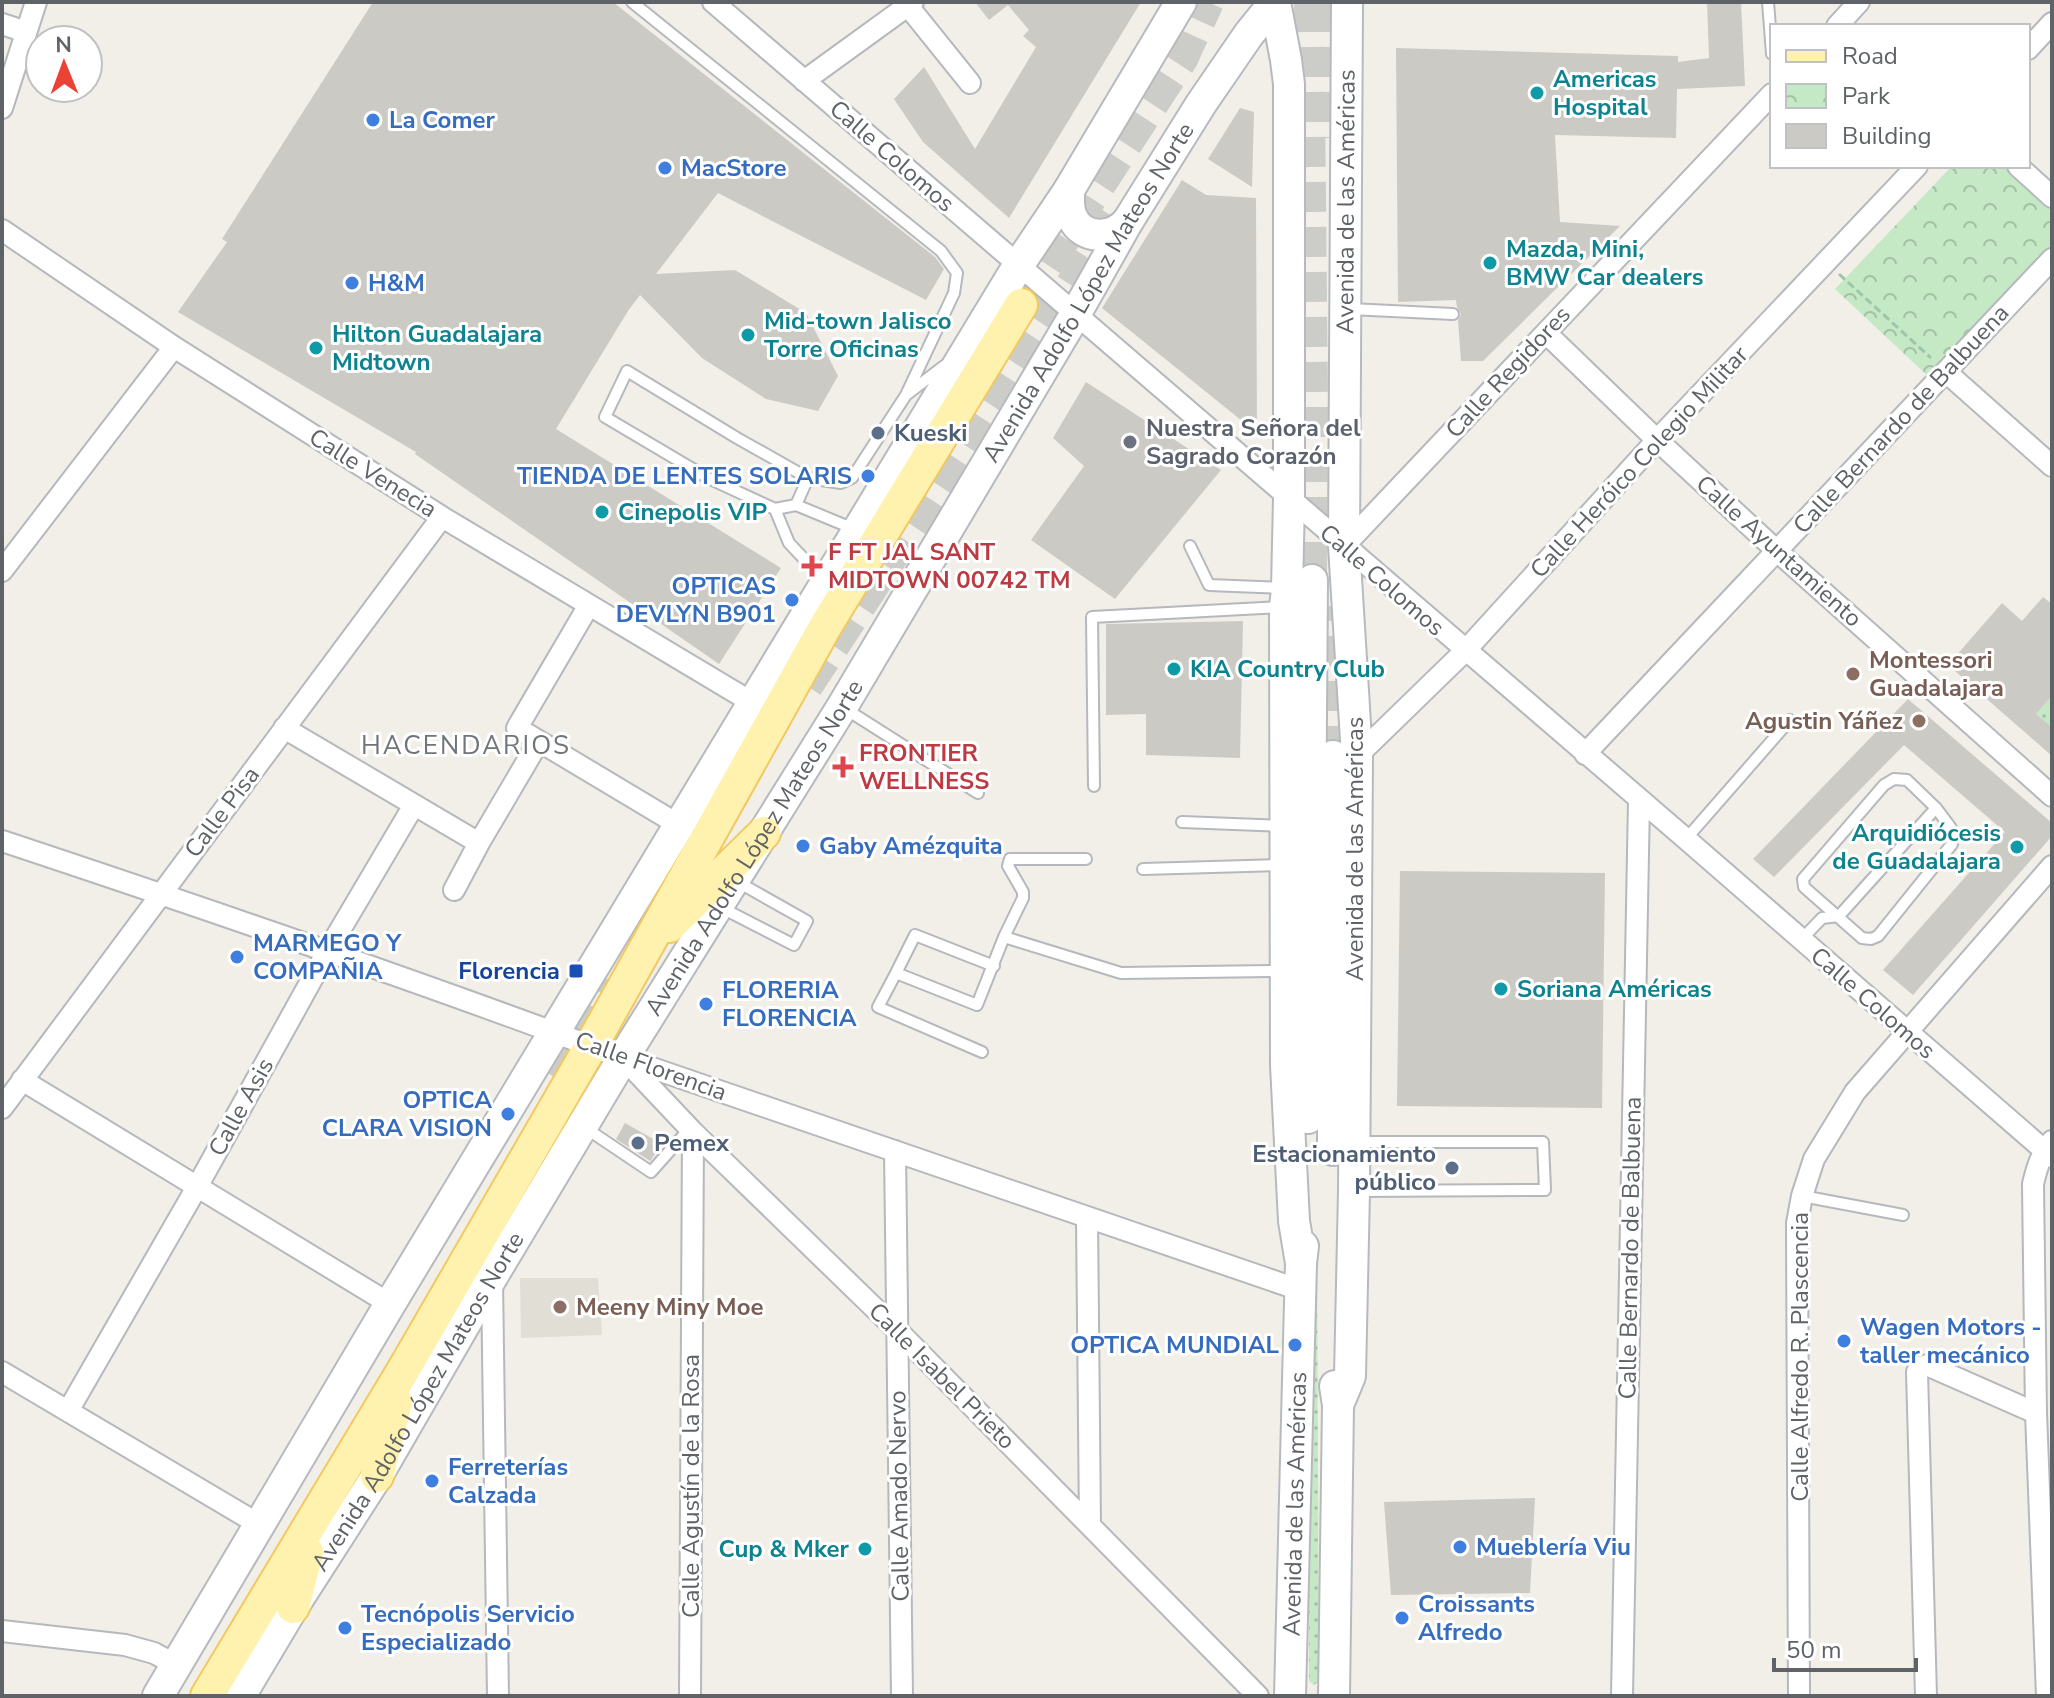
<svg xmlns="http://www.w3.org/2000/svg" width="2054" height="1698" font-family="'Nunito Sans',sans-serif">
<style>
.education{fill:#e1ded6}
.park{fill:url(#park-crowns)}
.garden{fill:url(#garden-dots)}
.building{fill:#cccac5}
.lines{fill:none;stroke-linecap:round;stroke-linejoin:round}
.secondary-tunnel{stroke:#ccccc8;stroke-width:30;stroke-dasharray:30 15;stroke-linecap:butt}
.primary-tunnel{stroke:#ccccc8;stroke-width:32;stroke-dasharray:32 16;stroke-linecap:butt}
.lane-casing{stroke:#b5b8bc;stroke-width:14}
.street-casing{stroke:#b5b8bc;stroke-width:24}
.secondary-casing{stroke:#b6babf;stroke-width:34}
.primary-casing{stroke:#f2c960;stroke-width:36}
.path{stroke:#9cc7a9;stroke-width:3;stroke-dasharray:8 4;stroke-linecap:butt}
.lane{stroke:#fff;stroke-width:10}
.street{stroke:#fff;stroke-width:20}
.secondary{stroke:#fff;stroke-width:30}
.primary{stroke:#fff2af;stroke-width:32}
.culture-dot{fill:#0f9aa8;stroke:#fff;stroke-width:3}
.shop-dot{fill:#3f7fe0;stroke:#fff;stroke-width:3}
.service-dot{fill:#5c6f8a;stroke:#fff;stroke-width:3}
.worship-dot{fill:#6b7280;stroke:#fff;stroke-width:3}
.health-dot{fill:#e0444e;stroke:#fff;stroke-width:3}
.education-dot{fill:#8d6e63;stroke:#fff;stroke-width:3}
.transit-dot{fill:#1a4fb4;stroke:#fff;stroke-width:3}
.labels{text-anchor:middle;stroke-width:6;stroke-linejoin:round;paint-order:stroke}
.culture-label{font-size:24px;font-weight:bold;fill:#0d838f;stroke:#fff;text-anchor:start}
.shop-label{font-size:24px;font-weight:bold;fill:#366cbe;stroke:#fff;text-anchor:start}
.street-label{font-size:24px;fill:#5f6368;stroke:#fff}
.worship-label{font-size:24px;font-weight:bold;fill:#5b616d;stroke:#fff;text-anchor:start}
.service-label{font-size:24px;font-weight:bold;fill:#4e5e75;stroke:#fff;text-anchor:start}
.health-label{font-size:24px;font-weight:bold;fill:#be3a42;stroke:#fff;text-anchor:start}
.education-label{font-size:24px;font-weight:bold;fill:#785e54;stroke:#fff;text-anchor:start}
.transit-label{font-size:24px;font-weight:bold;fill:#164399;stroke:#fff;text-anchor:end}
.neighbourhood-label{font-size:26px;letter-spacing:2px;fill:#70757a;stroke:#fff}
</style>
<defs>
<pattern id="park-crowns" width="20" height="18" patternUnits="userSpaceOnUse" patternTransform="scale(2)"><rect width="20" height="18" fill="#c5e8c5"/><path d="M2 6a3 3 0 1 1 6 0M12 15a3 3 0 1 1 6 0" fill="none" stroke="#a3c0a4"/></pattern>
<pattern id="garden-dots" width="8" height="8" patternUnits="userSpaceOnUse" patternTransform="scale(2)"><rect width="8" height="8" fill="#c5e8c5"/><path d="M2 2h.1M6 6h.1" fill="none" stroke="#a3c0a4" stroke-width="1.8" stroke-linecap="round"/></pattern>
</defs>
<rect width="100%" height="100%" fill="#f1efe8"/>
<path class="education" d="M520,1278H598L602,1335L521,1338Z"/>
<path class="park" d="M1952,166H2027L2052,189V251L1931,379L1835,289Z"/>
<path class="garden" d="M2052,696V727L2036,714Z
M1313,1239L1317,1242L1319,1681L1314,1685L1309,1681V1242Z"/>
<path class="building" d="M373,2H613L935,257L944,269L926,300L718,193L656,274L735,270L806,313L838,376L818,411L766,399L702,358L640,295L628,311L556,429L781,568L719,664L415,454L416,452L178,312L227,242L222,239Z
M975,2H1141L1009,218L923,142L894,99L924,67L975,149L1036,47L1023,36L1029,30L1008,5L989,20Z
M1707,2H1741L1745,86L1677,89L1676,138L1555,135L1560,222L1620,226L1483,361H1461L1458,320L1461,314L1457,307L1456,300L1398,302L1396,48L1678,56V62L1709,58Z
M1240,108L1254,112L1252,187L1208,159Z
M1182,180L1206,195L1256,198L1257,433L1102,308Z
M1086,382L1221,470L1115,599L1031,540L1084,466L1053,438Z
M2043,597L2052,604V696L2036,714L2052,727V756L1948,665L2002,603L2022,621Z
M1243,621L1240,758L1146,755V714L1106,715V624Z
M1908,699L2052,823V836L1913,995L1883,970L2005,832L1904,745L1774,877L1753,859Z
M1400,871L1605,873L1602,1108L1397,1106Z
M625,1123L662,1144L650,1161L616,1139Z
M1535,1498L1530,1593L1391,1595L1384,1502Z"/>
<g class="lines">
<path class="secondary-tunnel" d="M1309,2L1313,400L1312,580
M1331,2L1332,138
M1333,756L1336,606"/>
<path class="primary-tunnel" d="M1021,305L1182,59L1208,2
M807,686L1118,214
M551,1075L612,982"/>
<defs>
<path id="lane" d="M632,2L941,251L957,273L954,293L907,393
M1768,2L1772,54
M1350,309L1453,314
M796,505L808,478
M775,509L789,543L823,579
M854,529L796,505L775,509L708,478L605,417L627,371L737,438L808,478L841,483L852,478L906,395L944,366
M1190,546L1209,585L1283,588
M844,708L978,793
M1894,779L1907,780L1936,808L1951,828L1952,844L1878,936L1871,939L1862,938L1804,887L1803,879L1884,785Z
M1094,786L1092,617L1283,607
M1182,822L1284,826
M1686,839L1790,720
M1086,859H1010L1008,866L1023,892V898L1004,937L1121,973L1282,971
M1143,869L1281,865
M720,907L794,945L807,921L736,881
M1801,940L1822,918L1839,916L1936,808
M896,973L915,935L994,966
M982,1052L878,1007L896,973L977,1005L1004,937
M584,1127L651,1172L690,1128
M1356,1142H1543L1545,1190L1356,1191
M1802,1196L1903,1215"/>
<path id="street" d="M713,2L1686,839L2052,1157
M908,6L970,83
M2,24L26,32
M1837,26L1859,2
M2028,49L2052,23
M804,81L913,2
M2,108L36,2
M2018,166L2052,197
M2,230L174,347L442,517L753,703
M1546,333L1657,440L1777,551L2052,796
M1946,372L2052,466
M1344,546L1772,94
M2,571L174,347
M589,605L517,728L679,825
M284,728L479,843
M1585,754L2052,259
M1357,756L1465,651L1657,440L1917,166
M2,841C210,910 418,981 623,1058L1300,1290
M454,890L479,843L539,741
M626,1061L693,1132L897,1330L1258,1696
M22,1080L390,1304
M2,1108L442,517
M895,1151L902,1696
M1087,1218L1090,1525
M492,1281L498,1696
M2,1372L260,1525
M68,1411L197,1187L327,952L414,805
M2,1631L125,1645L154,1653L176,1665
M690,1696L693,1132
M1622,1696L1639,801
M1799,1696L1797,1223L1802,1196L1814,1159L1855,1092L2052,866
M1926,1696L1917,1372L1920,1367L1927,1365L2036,1413
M2047,1696L2036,1413L2033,1184C2037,1167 2041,1154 2052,1141"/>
<g id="secondary">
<path d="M1275,2L1286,60L1289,84V499L1287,589L1285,607L1286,1065L1294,1221L1301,1263"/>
<path d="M1069,190C1069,200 1068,209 1072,217C1083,241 1113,239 1128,221"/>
<path d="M1333,756V1150"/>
<path d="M1308,1118L1312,580"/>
<path id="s1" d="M1338,1405L1350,1376L1354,1191L1356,922L1357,756L1344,546L1347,2"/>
<path d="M158,1696L390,1304L753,703L1018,266L1069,190L1181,2"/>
<path id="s2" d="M240,1696L293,1607L377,1476L492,1277L623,1058L842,707L1075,315L1128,221L1201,104L1249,34L1275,2"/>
<path id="s3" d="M1290,1696L1301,1263L1303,1246"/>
<path d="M1334,1696L1338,1405L1335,1386"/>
</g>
<path id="primary" d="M669,926L764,833
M377,1476L396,1402
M293,1607L307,1552
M207,1696L404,1369L591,1046L825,627L1021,305"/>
</defs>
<use href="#lane" class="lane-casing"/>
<use href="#street" class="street-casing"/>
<use href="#secondary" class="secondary-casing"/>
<use href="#primary" class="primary-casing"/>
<path class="path" d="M1839,274L1931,358"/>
<use href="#lane" class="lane"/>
<use href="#street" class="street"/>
<use href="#secondary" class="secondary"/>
<use href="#primary" class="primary"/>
</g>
<g class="culture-dot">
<circle cx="1537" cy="93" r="8"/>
<circle cx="1490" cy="263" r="8"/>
<circle cx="748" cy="335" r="8"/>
<circle cx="316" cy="348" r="8"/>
<circle cx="602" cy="512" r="8"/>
<circle cx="1174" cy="669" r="8"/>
<circle cx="2017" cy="847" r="8"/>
<circle cx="1501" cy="989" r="8"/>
<circle cx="865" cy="1549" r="8"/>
</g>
<g class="shop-dot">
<circle cx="373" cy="120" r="8"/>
<circle cx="665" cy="168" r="8"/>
<circle cx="352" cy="283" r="8"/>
<circle cx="868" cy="476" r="8"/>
<circle cx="792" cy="600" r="8"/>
<circle cx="803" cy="846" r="8"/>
<circle cx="237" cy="957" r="8"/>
<circle cx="706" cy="1004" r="8"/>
<circle cx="508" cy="1114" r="8"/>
<circle cx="1844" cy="1341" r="8"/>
<circle cx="1295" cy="1345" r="8"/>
<circle cx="432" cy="1481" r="8"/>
<circle cx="1460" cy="1547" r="8"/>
<circle cx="1402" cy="1618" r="8"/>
<circle cx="345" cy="1628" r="8"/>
</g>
<g class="service-dot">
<circle cx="878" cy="433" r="8"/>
<circle cx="638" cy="1143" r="8"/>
<circle cx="1452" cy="1168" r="8"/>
</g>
<circle class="worship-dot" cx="1130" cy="442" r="8"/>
<g class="health-dot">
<path d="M808 554h8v8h8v8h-8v8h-8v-8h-8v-8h8z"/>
<path d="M839 755h8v8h8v8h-8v8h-8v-8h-8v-8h8z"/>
</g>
<g class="education-dot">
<circle cx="1853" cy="674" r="8"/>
<circle cx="1919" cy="721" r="8"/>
<circle cx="560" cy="1307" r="8"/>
</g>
<rect class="transit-dot" x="568" y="963" width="16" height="16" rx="4"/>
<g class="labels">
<g class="culture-label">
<text x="1553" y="87">Americas<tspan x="1553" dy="28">Hospital</tspan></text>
<text x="1506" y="257">Mazda, Mini,<tspan x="1506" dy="28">BMW Car dealers</tspan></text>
<text x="764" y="329">Mid-town Jalisco<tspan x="764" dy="28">Torre Oficinas</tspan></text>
<text x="332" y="342">Hilton Guadalajara<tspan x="332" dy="28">Midtown</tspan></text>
<text x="618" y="520">Cinepolis VIP</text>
<text x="1190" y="677">KIA Country Club</text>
<text x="2001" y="841" text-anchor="end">Arquidiócesis<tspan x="2001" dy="28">de Guadalajara</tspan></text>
<text x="1517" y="997">Soriana Américas</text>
<text x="849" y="1557" text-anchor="end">Cup &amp; Mker</text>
</g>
<g class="shop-label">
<text x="389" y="128">La Comer</text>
<text x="681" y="176">MacStore</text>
<text x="368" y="291">H&amp;M</text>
<text x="852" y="484" text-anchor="end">TIENDA DE LENTES SOLARIS</text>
<text x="776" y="594" text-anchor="end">OPTICAS<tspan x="776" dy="28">DEVLYN B901</tspan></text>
<text x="819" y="854">Gaby Amézquita</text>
<text x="253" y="951">MARMEGO Y<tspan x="253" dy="28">COMPAÑIA</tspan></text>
<text x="722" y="998">FLORERIA<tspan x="722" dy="28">FLORENCIA</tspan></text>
<text x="492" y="1108" text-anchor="end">OPTICA<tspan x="492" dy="28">CLARA VISION</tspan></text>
<text x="1860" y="1335">Wagen Motors -<tspan x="1860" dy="28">taller mecánico</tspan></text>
<text x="1279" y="1353" text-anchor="end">OPTICA MUNDIAL</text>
<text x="448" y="1475">Ferreterías<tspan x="448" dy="28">Calzada</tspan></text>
<text x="1476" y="1555">Mueblería Viu</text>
<text x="1418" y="1612">Croissants<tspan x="1418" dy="28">Alfredo</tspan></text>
<text x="361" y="1622">Tecnópolis Servicio<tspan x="361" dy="28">Especializado</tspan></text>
</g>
<g class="street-label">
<text transform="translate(892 156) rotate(41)" y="8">Calle Colomos</text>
<text dy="8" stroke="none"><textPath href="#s1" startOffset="1206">Avenida de las Américas</textPath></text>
<text dy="8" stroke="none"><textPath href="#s2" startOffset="1640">Avenida Adolfo López Mateos Norte</textPath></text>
<text transform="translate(1508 372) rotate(-47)" y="8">Calle Regidores</text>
<text transform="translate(1901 419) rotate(-47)" y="8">Calle Bernardo de Balbuena</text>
<text transform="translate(1639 462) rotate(-47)" y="8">Calle Heróico Colegio Militar</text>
<text transform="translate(373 473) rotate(32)" y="8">Calle Venecia</text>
<text transform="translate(1779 551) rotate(42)" y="8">Calle Ayuntamiento</text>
<text transform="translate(1382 580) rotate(41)" y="8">Calle Colomos</text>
<text transform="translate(222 812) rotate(-53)" y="8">Calle Pisa</text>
<text dy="8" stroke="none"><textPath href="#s2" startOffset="992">Avenida Adolfo López Mateos Norte</textPath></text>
<text transform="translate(1355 849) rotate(-90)" y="8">Avenida de las Américas</text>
<text transform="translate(1873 1003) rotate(41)" y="8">Calle Colomos</text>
<text transform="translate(651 1066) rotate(20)" y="8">Calle Florencia</text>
<text transform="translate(241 1107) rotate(-61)" y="8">Calle Asis</text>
<text transform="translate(1630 1248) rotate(-89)" y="8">Calle Bernardo de Balbuena</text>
<text transform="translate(1800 1357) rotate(-90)" y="8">Calle Alfredo R. Plascencia</text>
<text transform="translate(942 1376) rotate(45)" y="8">Calle Isabel Prieto</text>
<text dy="8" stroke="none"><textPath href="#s2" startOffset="344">Avenida Adolfo López Mateos Norte</textPath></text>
<text transform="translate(691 1486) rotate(-90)" y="8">Calle Agustín de la Rosa</text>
<text transform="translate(899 1496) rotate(-91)" y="8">Calle Amado Nervo</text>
<text dy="8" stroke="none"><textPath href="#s3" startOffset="192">Avenida de las Américas</textPath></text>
</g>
<g class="worship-label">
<text x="1146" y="436">Nuestra Señora del<tspan x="1146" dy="28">Sagrado Corazón</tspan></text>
</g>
<g class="service-label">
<text x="894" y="441">Kueski</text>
<text x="654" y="1151">Pemex</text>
<text x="1436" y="1162" text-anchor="end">Estacionamiento<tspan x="1436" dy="28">público</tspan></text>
</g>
<g class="health-label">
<text x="828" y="560">F FT JAL SANT<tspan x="828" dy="28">MIDTOWN 00742 TM</tspan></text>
<text x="859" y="761">FRONTIER<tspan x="859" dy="28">WELLNESS</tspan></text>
</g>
<g class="education-label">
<text x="1869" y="668">Montessori<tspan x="1869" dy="28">Guadalajara</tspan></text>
<text x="1903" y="729" text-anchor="end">Agustin Yáñez</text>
<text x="576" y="1315">Meeny Miny Moe</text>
</g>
<g class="transit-label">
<text x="560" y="979">Florencia</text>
</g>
<g class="neighbourhood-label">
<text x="466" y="754">HACENDARIOS</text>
</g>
</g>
<rect width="2054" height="1698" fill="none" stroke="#5f6368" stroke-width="8"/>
<rect x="1770" y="24" width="260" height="144" fill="#ffffff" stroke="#bfc1c3" stroke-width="2"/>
<rect x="1786" y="50" width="40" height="12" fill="#fff2af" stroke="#bfc1c3" stroke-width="2"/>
<text x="1842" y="64" font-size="24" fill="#5f6368">Road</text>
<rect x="1786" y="84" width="40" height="24" fill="url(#park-crowns)" stroke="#bfc1c3" stroke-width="2"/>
<text x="1842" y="104" font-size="24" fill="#5f6368">Park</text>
<rect x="1786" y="124" width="40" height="24" fill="#cccac5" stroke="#bfc1c3" stroke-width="2"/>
<text x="1842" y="144" font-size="24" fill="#5f6368">Building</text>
<g transform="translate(64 64) rotate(359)"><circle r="38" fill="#ffffff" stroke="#bfc1c3" stroke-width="2"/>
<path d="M0-6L14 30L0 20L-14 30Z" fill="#ea4335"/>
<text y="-12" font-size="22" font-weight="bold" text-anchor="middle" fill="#5f6368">N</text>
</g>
<path d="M1774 1658v12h142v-12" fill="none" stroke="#5f6368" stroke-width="4"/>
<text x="1786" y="1658" font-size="24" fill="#5f6368" stroke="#ffffff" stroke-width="6" paint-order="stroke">50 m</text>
</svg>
